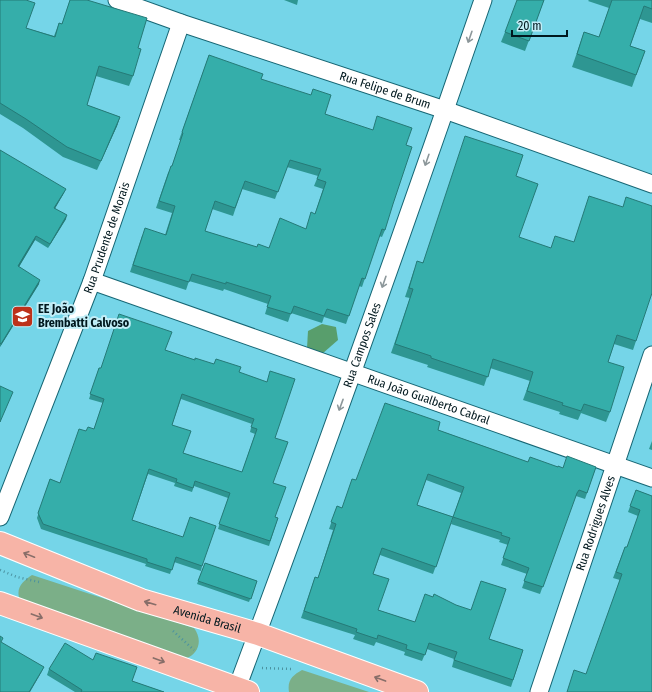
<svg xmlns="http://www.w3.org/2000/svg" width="652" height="692" font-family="'Fira Sans Condensed',sans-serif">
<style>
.green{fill:#7baf88}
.forest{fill:#589e6c}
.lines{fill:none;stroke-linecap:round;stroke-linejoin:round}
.minor-casing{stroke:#166674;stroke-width:19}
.primary-casing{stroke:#fff;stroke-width:24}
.path{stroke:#4b92a0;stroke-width:2.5;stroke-dasharray:1 3;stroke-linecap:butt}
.minor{stroke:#fff;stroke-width:17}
.primary{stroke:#f7b4a7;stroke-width:22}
.wall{fill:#2e9692;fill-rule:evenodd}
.shaded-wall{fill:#257a77}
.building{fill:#35aeaa;stroke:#257a77;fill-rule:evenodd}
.oneway{stroke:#8c979a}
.oneway2{stroke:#886e69}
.labels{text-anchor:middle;stroke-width:4;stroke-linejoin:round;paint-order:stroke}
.street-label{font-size:12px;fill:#00181e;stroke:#c2eef7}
.poi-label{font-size:12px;font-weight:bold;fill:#00181e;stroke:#c2eef7;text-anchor:start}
</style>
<rect width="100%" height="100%" fill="#75d5e8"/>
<path class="green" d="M32,575L194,628C203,640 199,654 185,659L20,600C15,588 23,581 32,575Z
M302,670L369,692H289C287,680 293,675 302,670Z"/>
<path class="forest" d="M322,324L336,327L338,340L322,354L307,348L308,331Z"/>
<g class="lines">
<defs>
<g id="minor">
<path id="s1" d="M117,0L181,23L445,110L652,184"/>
<path id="s2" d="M92,281L652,478"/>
<path id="s3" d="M0,517L92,281L181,23"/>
<path id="s4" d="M237,688C322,460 404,230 483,0"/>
<path id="s5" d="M539,692L652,355"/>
</g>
<g id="primary">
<path id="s6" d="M0,543L141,600L258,634L417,692"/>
<path d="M0,603L248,692"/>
</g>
</defs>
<use href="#minor" class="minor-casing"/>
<use href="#primary" class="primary-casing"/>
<path class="path" d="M0,570L17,577L39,582
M173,631L194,650
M262,668L291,669"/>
<use href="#minor" class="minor"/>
<use href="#primary" class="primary"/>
</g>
<path class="wall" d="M0,0L26,28L54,36L59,23L62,24L70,0H87L138,48L133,76L129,86L96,76L87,105L120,117L117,126L97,170L63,157L23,128L0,114Z
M284,0H298L297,5Z
M544,0L525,51L501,42L505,32Z
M589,0H652V23L640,19L630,46L645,51L632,87L572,67L584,32L599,37L609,8L588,1Z
M209,55L261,79L325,114L406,145L385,230L382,237L379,236L362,287L359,286L346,324L324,317L322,323L291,313L288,322L265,314L268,304L224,289L223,291L189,281L186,290L130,272L142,236L165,235L172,213L156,208L168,173L172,166L181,140H179ZM287,167L318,176L314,186L323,189L315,214L306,229L269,248L257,247L205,231L212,209L233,216L242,189L275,199Z
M0,150L64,193L55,208L66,219L48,248L35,240L19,267L39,284L0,347Z
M516,176L519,237L636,341L633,350L614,344L608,362L610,412L606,422L581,413L578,420L559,414L560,412L523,400L530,381L490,368L484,386L427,367L428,365L391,353L410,298L405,297L414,270Z
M165,350L195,360L239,372L275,438L273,483L275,517L278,518L269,546L218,529L228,498L194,486L192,492L174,486L175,483L148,474L132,520L202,566L201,571L174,562L170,574L145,566L146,564L41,529L37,518L50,479L60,483L86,431L94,429L103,403L89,399L99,368H101ZM181,399L252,424L250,432L255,434L242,472L183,453L172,425Z
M438,430L528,462L563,468L596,467L585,499L576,496L574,499L540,594L522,588L527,574L501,565L508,545L499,542L500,540L451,524L461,493L426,480L417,505L453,517L433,574L380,555L373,574L378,610L415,622L489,639L523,650L511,687L452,667L454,659L427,649L422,661L404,655L405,652L376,642L374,646L353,639L355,635L301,618L315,577L318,578L333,530L329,529L337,506L342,508L356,480Z
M652,441V450L649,449Z
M636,490L652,496L586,674L620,580L613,578L625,547H627L638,516L628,512Z
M205,563L257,581L249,602L197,584Z
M93,660L132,681L164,692H75L47,675L49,669Z"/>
<path class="shaded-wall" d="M120,117L117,126L97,170L101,161Z
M66,189L64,193L53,212L54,208Z
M67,215L66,219L48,248L50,244Z
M36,236L35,240L17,270L18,266Z
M40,280L39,284L0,347L1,344Z
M44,667L41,673L30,692H29Z"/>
<path class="building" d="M0,0H26L35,3L26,28L55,37L59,23L62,24L70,0H87L147,18L138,48L141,49L133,76L99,66L87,105L120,117L101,161L67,147L26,119L0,103Z
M517,0H544L529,41L505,32Z
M612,0H652V9L644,6L630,46L645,51L636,75L577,54L584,32L599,37Z
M209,55L263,74L261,79L311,95L313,89L331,95L325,114L373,130L377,116L412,128L406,145L412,147L393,204L385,230L382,229L365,279L362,278L349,316L327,309L324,316L294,306L291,314L267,307L271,296L226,282V284L192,274L189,282L133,265L145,228L166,235L175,206L159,201L171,166H172L183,133L182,132ZM290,160L321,169L317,179L326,182L315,214L311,212L306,229L280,218L269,248L258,244L257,247L205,231L215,201L235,208L245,181L278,192Z
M465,136L523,155L516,176L538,184L519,237L551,248L555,236L574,242L589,196L623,207L626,197L652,206V293L636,341L617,335L608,362L624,367L610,412L584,404L581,411L562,405L563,403L527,391L533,372L493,359L488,377L431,358V356L395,344L413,289L409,288L417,261L423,263Z
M0,150L66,189L54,208L67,215L50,244L36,236L18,266L40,280L1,344L0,343Z
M119,314L172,332L165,350L195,360V358L214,364L216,359L241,367L239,372L267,382L270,371L295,379L275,438L288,442L273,483L286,487L275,517L278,518L270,541L219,524L230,493L195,481L193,488L176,482L177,479L149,469L132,520L183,537L190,517L216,526L202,566L176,557L172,570L147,562V559L43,524L38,513L50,479L60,483L79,429L86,431L88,427L94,429L104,399L90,394L99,368H101ZM182,394L254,419L251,427L257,429L242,472L183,453L191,431L172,425Z
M0,386L13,392L0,422Z
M385,403L440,422L438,430L528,462L530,457L558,467V466L563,468L567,456L596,467L587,493L579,490L577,493L543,587L524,581L529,568L503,558L510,538L501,535L502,533L453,517L464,487L428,474L417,505L453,517L436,567L382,548L373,574L389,579L378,610L415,622L425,594L433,597L434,594L456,605L471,610L481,581L506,589L489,639L523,650L513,680L454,660L457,652L429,643L425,655L406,649L407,645L378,635L377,639L356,632L357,629L304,611L315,577L318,578L336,524L331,522L337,506L342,508L352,479L356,480Z
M636,490L652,496V692H567L574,670L586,674L622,574L616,572L625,547H627L640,510L630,506Z
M205,563L257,581L251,599L198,581Z
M0,636L3,638L1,642L44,667L29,692H0Z
M65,643L93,660L96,653L137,667L132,681L164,692H81L82,690L49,669Z"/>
<defs><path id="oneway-shaft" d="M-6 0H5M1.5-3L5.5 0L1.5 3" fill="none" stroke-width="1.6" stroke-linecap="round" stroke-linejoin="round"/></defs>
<g class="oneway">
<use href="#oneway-shaft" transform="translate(470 37) rotate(109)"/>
<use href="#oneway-shaft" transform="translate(427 160) rotate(109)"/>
<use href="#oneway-shaft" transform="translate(384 282) rotate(109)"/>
<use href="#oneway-shaft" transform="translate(341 405) rotate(110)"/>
</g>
<g class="oneway2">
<use href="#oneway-shaft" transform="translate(29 555) rotate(-158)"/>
<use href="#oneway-shaft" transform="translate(150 603) rotate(-164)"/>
<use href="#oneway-shaft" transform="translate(37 616) rotate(20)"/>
<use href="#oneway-shaft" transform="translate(159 660) rotate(20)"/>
<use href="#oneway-shaft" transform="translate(380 679) rotate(-160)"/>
</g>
<defs>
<symbol id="school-square" viewBox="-11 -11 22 22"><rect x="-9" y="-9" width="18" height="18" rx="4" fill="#bd311a" stroke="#c2eef7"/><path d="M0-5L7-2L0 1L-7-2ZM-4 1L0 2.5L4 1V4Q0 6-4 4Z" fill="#fff"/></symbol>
</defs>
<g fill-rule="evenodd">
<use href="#school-square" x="10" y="304" width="25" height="25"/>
</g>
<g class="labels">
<g class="street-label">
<text dy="4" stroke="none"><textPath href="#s1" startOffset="283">Rua Felipe de Brum</textPath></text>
<text dy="4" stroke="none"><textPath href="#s3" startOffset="299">Rua Prudente de Morais</textPath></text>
<text dy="4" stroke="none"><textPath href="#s4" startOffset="365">Rua Campos Sales</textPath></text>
<text dy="4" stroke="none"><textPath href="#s2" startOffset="357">Rua João Gualberto Cabral</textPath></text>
<text dy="4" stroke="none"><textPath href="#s5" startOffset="178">Rua Rodrigues Alves</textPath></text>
<text dy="4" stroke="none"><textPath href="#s6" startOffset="221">Avenida Brasil</textPath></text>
</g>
<g class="poi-label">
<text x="38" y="313">EE João<tspan x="38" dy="14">Brembatti Calvoso</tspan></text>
</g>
</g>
<path d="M512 30v6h55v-6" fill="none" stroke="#00181e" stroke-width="2"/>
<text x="518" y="30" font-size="12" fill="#00181e" stroke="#c2eef7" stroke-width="3" paint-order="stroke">20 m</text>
</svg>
